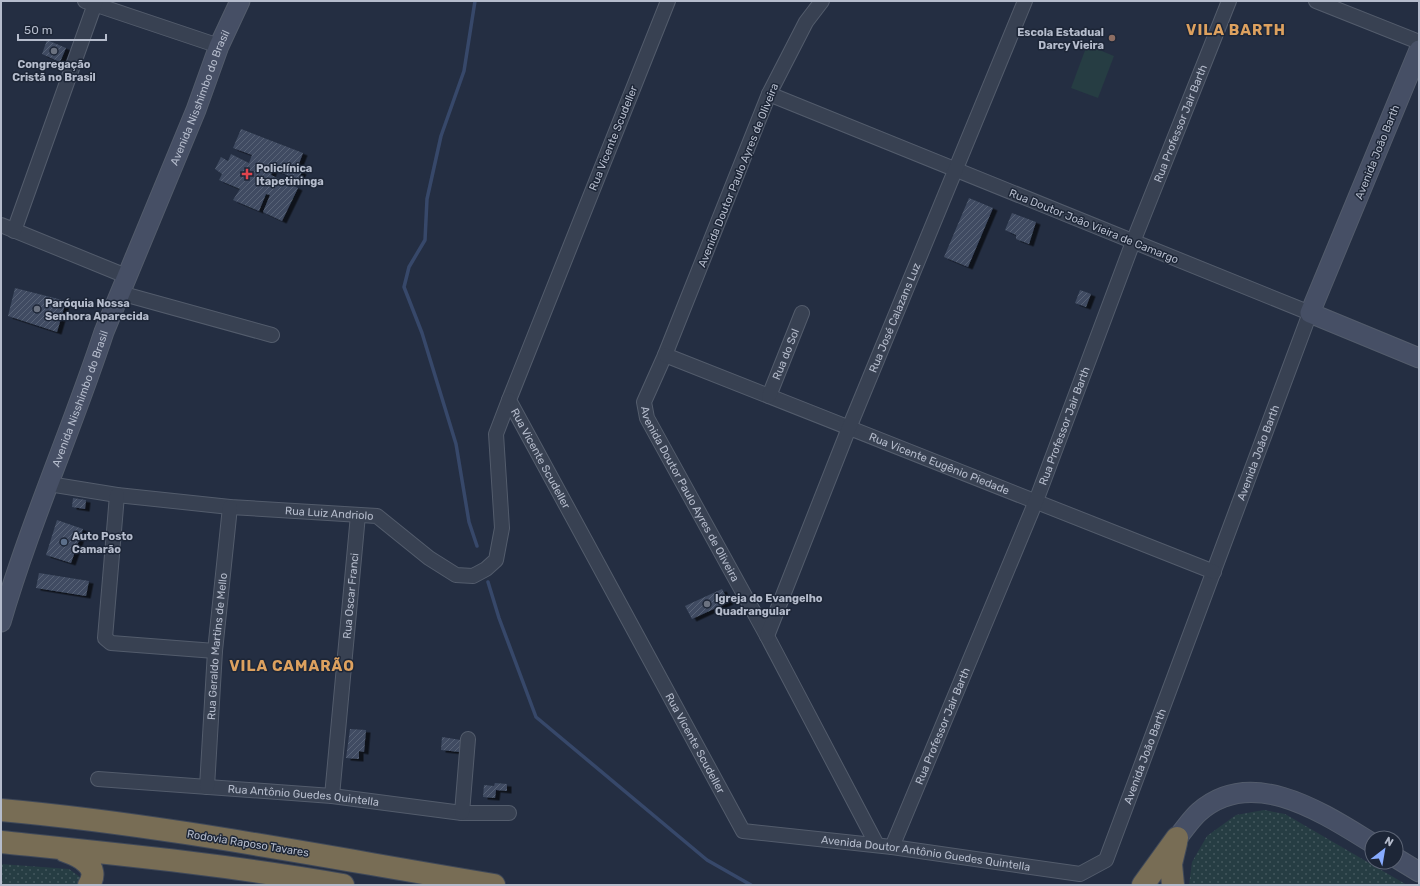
<svg xmlns="http://www.w3.org/2000/svg" width="1420" height="886" font-family="Rubik,sans-serif">
<style>
.grass{fill:url(#grass-dots)}
.garden{fill:#263d43}
.lines{fill:none;stroke-linecap:round;stroke-linejoin:round}
.stream{stroke:#37486a;stroke-width:3.5}
.building{fill:url(#building-hatch);filter:url(#shadow)}
.minor-casing{stroke:#535c6c;stroke-width:16}
.secondary-casing{stroke:#535c6c;stroke-width:21}
.motorway-casing{stroke:#404959;stroke-width:24}
.minor{stroke:#384152;stroke-width:14}
.secondary{stroke:#464f65;stroke-width:19}
.motorway{stroke:#786d55;stroke-width:22}
.education-dot{fill:#8d6e63;stroke:#1d2637;stroke-width:1.5}
.worship-dot{fill:#6b7280;stroke:#1d2637;stroke-width:1.5}
.health-dot{fill:#e0444e;stroke:#1d2637;stroke-width:1.5}
.service-dot{fill:#5c6f8a;stroke:#1d2637;stroke-width:1.5}
.labels{text-anchor:middle;stroke-width:3;stroke-linejoin:round;paint-order:stroke}
.poi-label{font-size:11px;font-weight:bold;fill:#b5bccc;stroke:#1d2637;text-anchor:start}
.street-label{font-size:11px;fill:#b5bccc;stroke:#1d2637}
.district-label{font-size:15px;font-weight:bold;letter-spacing:1px;fill:#dda15f;stroke:#1d2637}
</style>
<defs>
<pattern id="grass-dots" width="8" height="8" patternUnits="userSpaceOnUse"><rect width="8" height="8" fill="#263d43"/><path d="M2 2h.1M6 6h.1" fill="none" stroke="#43575d" stroke-width="1.8" stroke-linecap="round"/></pattern>
<pattern id="building-hatch" width="6" height="6" patternUnits="userSpaceOnUse"><rect width="6" height="6" fill="#404c62"/><path d="M-1 1l2-2M0 6l6-6M5 7l2-2" fill="none" stroke="#596477"/></pattern>
<filter id="shadow"><feDropShadow dx="4.5" dy="2.5" stdDeviation="0" flood-color="#0009"/></filter>
</defs>
<rect width="100%" height="100%" fill="#242e42"/>
<path class="grass" d="M1264,810L1285,814L1407,885H1189L1192,862L1207,836L1236,815Z
M1,864L69,869L80,877V885H1Z"/>
<path class="garden" d="M1087,45L1114,56L1098,98L1071,88Z"/>
<g class="lines">
<path class="stream" d="M475,1L464,71L441,136L427,199L425,240L409,267L404,287L422,333L456,444L469,522L477,546
M488,582L499,618L536,717L707,860L751,885"/>
</g>
<path class="building" d="M47,40L66,48L60,62L42,54Z
M241,129L303,153L297,169L302,172L298,180L273,169L271,175L298,188L282,221L263,212L270,195L266,194L259,211L233,200L240,189L219,180L222,174L215,169L221,157L228,161L231,154L249,163L252,155L233,148Z
M969,198L993,208L968,267L944,257Z
M1012,213L1036,222L1029,244L1016,239V235L1005,230Z
M15,288L66,301L57,332L8,316Z
M1080,290L1091,294L1086,307L1075,303Z
M73,498L86,500L85,509L72,507Z
M57,520L83,529L71,563L46,555Z
M39,573L89,581L86,596L36,588Z
M722,589L729,602L692,619L685,606Z
M350,729L366,730L364,752L359,751V759L346,758Z
M442,737L461,740L460,752L441,750Z
M495,783L507,784V791L496,790L495,798L483,797L484,785L494,786Z"/>
<g class="lines">
<defs>
<g id="minor">
<path d="M85,1L219,46"/>
<path id="s1" d="M668,1L509,400L743,831L892,847L1080,874L1106,860L1310,313L769,94"/>
<path id="s2" d="M822,1L806,22L769,94L665,355L644,402L647,418L767,636L877,845"/>
<path d="M1316,1L1419,42"/>
<path d="M1,225L126,276"/>
<path d="M14,231L96,1"/>
<path d="M120,293L272,335"/>
<path id="s3" d="M665,355L1214,572"/>
<path id="s4" d="M769,396L802,313"/>
<path id="s5" d="M49,484L117,495L230,507L377,516L429,558L456,575L473,576L486,569L496,560L502,528L496,434L509,400"/>
<path d="M117,495L105,638L111,643L215,651"/>
<path id="s6" d="M767,636L849,428L1025,1"/>
<path id="s7" d="M98,779L332,796L462,813H509"/>
<path id="s8" d="M207,787L215,651L230,507"/>
<path id="s9" d="M332,796L358,515"/>
<path d="M462,813L468,739"/>
<path id="s10" d="M892,847L1036,501L1133,242L1229,1"/>
</g>
<g id="secondary">
<path d="M1419,50L1310,313L1419,358"/>
<path id="s11" d="M1,622C30,523 72,429 104,332L196,110L219,46L240,1"/>
<path d="M1177,838C1184,830 1191,819 1199,812C1252,765 1323,813 1372,843"/>
<path d="M1396,858L1419,872"/>
</g>
<path id="motorway" d="M1,810C167,825 330,858 494,885
M1,842C116,854 229,865 343,885
M65,851C79,856 101,866 89,885
M1143,885L1177,838
M1173,885L1171,864L1176,843"/>
</defs>
<use href="#minor" class="minor-casing"/>
<use href="#secondary" class="secondary-casing"/>
<use href="#motorway" class="motorway-casing"/>
<use href="#minor" class="minor"/>
<use href="#secondary" class="secondary"/>
<use href="#motorway" class="motorway"/>
</g>
<circle class="education-dot" cx="1112" cy="38" r="4"/>
<g class="worship-dot">
<circle cx="54" cy="51" r="4"/>
<circle cx="37" cy="309" r="4"/>
<circle cx="707" cy="604" r="4"/>
</g>
<path class="health-dot" d="M245 168h4v4h4v4h-4v4h-4v-4h-4v-4h4z"/>
<circle class="service-dot" cx="64" cy="542" r="4"/>
<g class="labels">
<g class="poi-label">
<text x="1104" y="36" text-anchor="end">Escola Estadual<tspan x="1104" dy="13">Darcy Vieira</tspan></text>
<text x="54" y="68" text-anchor="middle">Congregação<tspan x="54" dy="13">Cristã no Brasil</tspan></text>
<text x="256" y="172">Policlínica<tspan x="256" dy="13">Itapetininga</tspan></text>
<text x="45" y="307">Paróquia Nossa<tspan x="45" dy="13">Senhora Aparecida</tspan></text>
<text x="72" y="540">Auto Posto<tspan x="72" dy="13">Camarão</tspan></text>
<text x="715" y="602">Igreja do Evangelho<tspan x="715" dy="13">Quadrangular</tspan></text>
</g>
<g class="street-label">
<text dy="4" stroke="none"><textPath href="#s11" startOffset="561">Avenida Nisshimbo do Brasil</textPath></text>
<text dy="4" stroke="none"><textPath href="#s10" startOffset="779">Rua Professor Jair Barth</textPath></text>
<text transform="translate(613 138) rotate(-68)" y="4">Rua Vicente Scudeller</text>
<text transform="translate(1377 152) rotate(-68)" y="4">Avenida João Barth</text>
<text transform="translate(738 175) rotate(-68)" y="4">Avenida Doutor Paulo Ayres de Oliveira</text>
<text transform="translate(1094 226) rotate(22)" y="4">Rua Doutor João Vieira de Camargo</text>
<text dy="4" stroke="none"><textPath href="#s6" startOffset="343">Rua José Calazans Luz</textPath></text>
<text dy="4" stroke="none"><textPath href="#s4" startOffset="45">Rua do Sol</textPath></text>
<text dy="4" stroke="none"><textPath href="#s11" startOffset="237">Avenida Nisshimbo do Brasil</textPath></text>
<text dy="4" stroke="none"><textPath href="#s10" startOffset="455">Rua Professor Jair Barth</textPath></text>
<text dy="4" stroke="none"><textPath href="#s1" startOffset="1724">Avenida João Barth</textPath></text>
<text dy="4" stroke="none"><textPath href="#s1" startOffset="496">Rua Vicente Scudeller</textPath></text>
<text dy="4" stroke="none"><textPath href="#s3" startOffset="295">Rua Vicente Eugênio Piedade</textPath></text>
<text dy="4" stroke="none"><textPath href="#s2" startOffset="543">Avenida Doutor Paulo Ayres de Oliveira</textPath></text>
<text dy="4" stroke="none"><textPath href="#s5" startOffset="282">Rua Luiz Andriolo</textPath></text>
<text dy="4" stroke="none"><textPath href="#s9" startOffset="201">Rua Oscar Franci</textPath></text>
<text dy="4" stroke="none"><textPath href="#s8" startOffset="141">Rua Geraldo Martins de Mello</textPath></text>
<text dy="4" stroke="none"><textPath href="#s10" startOffset="131">Rua Professor Jair Barth</textPath></text>
<text dy="4" stroke="none"><textPath href="#s1" startOffset="820">Rua Vicente Scudeller</textPath></text>
<text dy="4" stroke="none"><textPath href="#s1" startOffset="1400">Avenida João Barth</textPath></text>
<text dy="4" stroke="none"><textPath href="#s7" startOffset="206">Rua Antônio Guedes Quintella</textPath></text>
<text transform="translate(248 843) rotate(9)" y="4">Rodovia Raposo Tavares</text>
<text dy="4" stroke="none"><textPath href="#s1" startOffset="1104">Avenida Doutor Antônio Guedes Quintella</textPath></text>
</g>
<g class="district-label">
<text x="1236" y="35">VILA BARTH</text>
<text x="292" y="671">VILA CAMARÃO</text>
</g>
</g>
<rect width="1420" height="886" fill="none" stroke="#b5bccc" stroke-width="4"/>
<g transform="translate(1384 850) rotate(31)"><circle r="19" fill="#1d2637" stroke="#5a6273"/>
<path d="M0-3L7 15L0 10L-7 15Z" fill="#87abff"/>
<text y="-6" font-size="11" font-weight="bold" text-anchor="middle" fill="#b5bccc">N</text>
</g>
<path d="M18 34v6h88v-6" fill="none" stroke="#b5bccc" stroke-width="2"/>
<text x="24" y="34" font-size="12" fill="#b5bccc" stroke="#1d2637" stroke-width="3" paint-order="stroke">50 m</text>
</svg>
